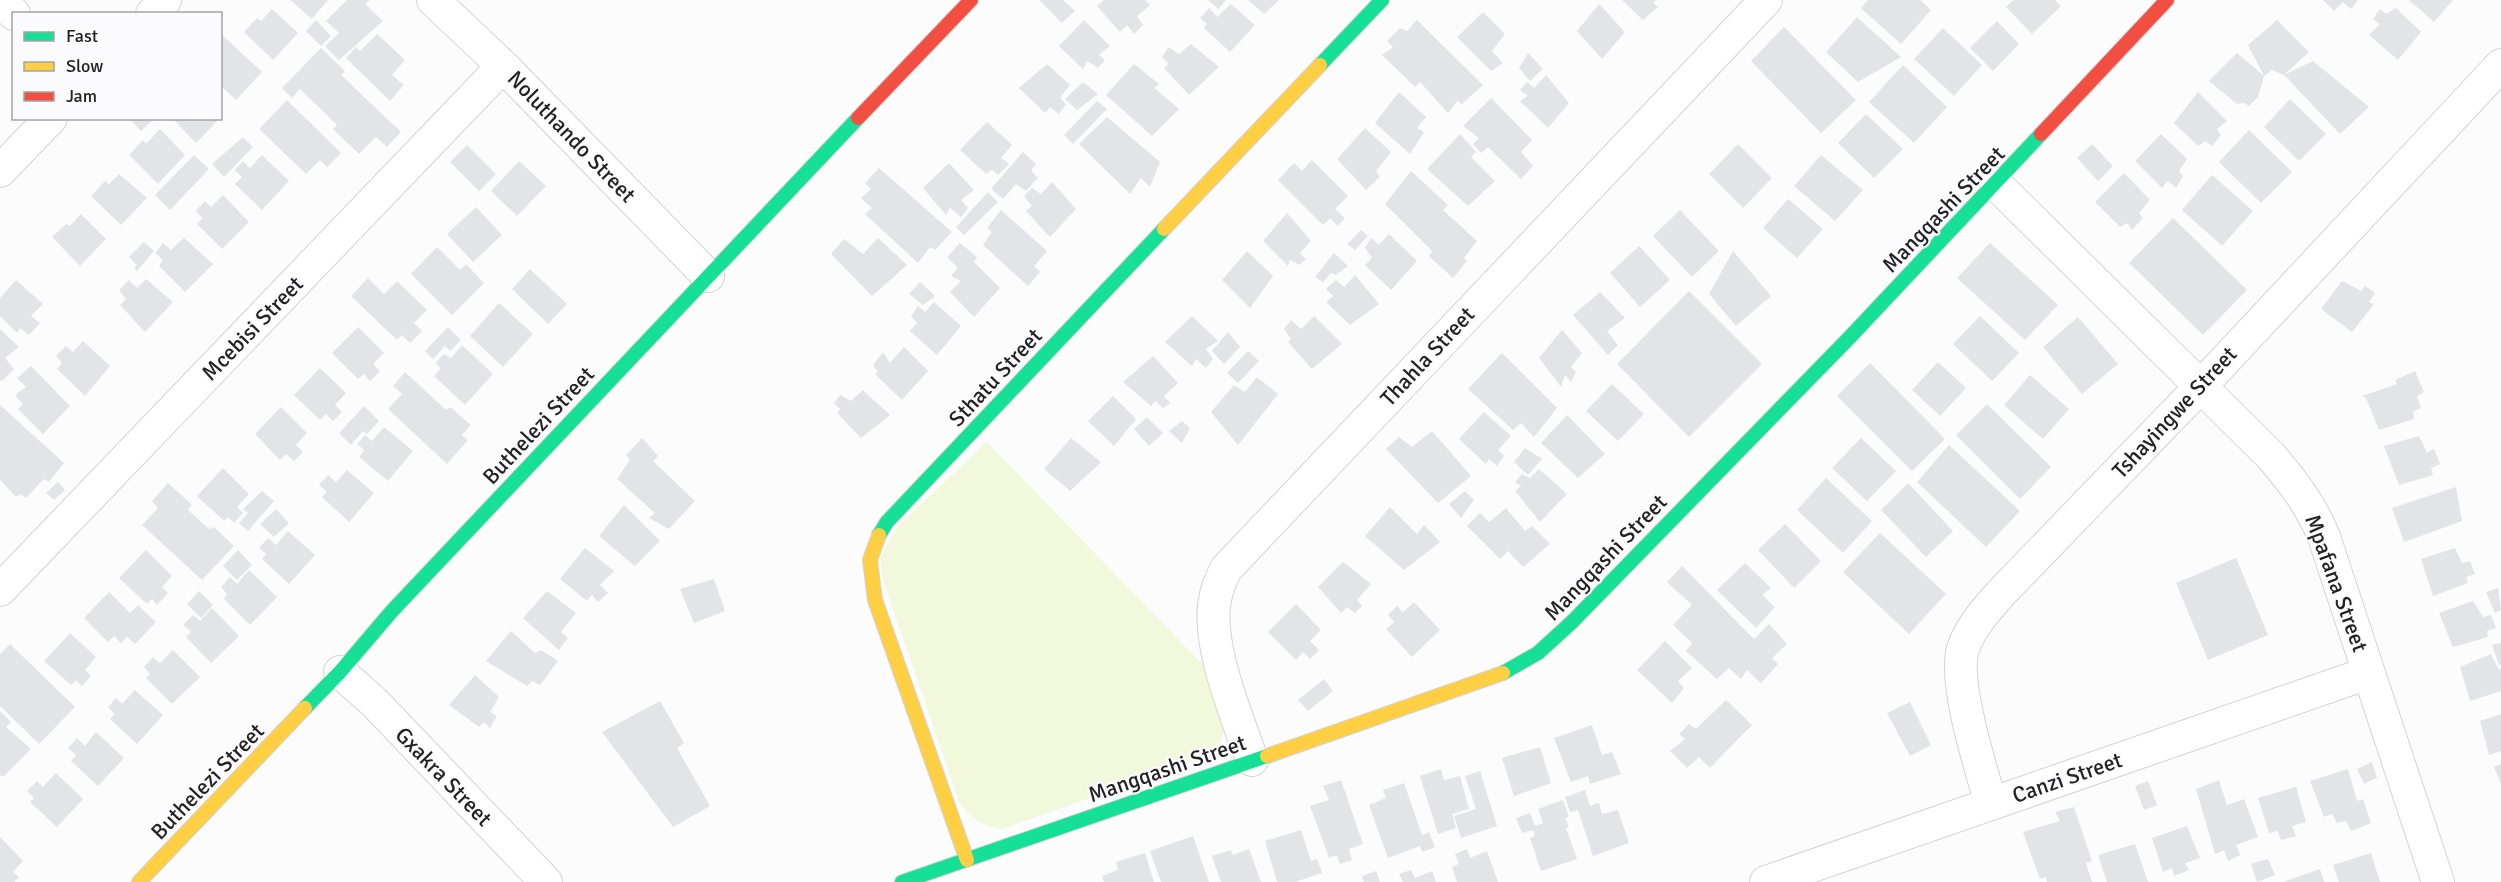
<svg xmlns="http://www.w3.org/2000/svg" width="2501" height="882" font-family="Signika,sans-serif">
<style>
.green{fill:#f1f8db}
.building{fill:#e3e4e8}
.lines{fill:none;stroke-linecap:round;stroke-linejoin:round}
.street-casing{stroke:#d3d3d4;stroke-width:34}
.fast-casing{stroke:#d3d3d4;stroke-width:16}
.slow-casing{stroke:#d3d3d4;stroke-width:16}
.jam-casing{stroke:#d3d3d4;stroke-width:16}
.street{stroke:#fff;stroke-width:32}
.fast{stroke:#16e098;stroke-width:14}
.slow{stroke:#ffcf43;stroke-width:14}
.jam{stroke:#f24e42;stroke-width:14}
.labels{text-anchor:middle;stroke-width:4.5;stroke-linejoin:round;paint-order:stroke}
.street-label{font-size:22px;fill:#222223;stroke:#fbfbfe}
</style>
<rect width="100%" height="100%" fill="#fcfcfd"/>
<path class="green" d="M987,442L1205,667L1225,725L1221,741L1213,754L1002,829C982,824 973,821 960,804L883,580L880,557L898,526Z"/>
<path class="building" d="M290,0H328L312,19Z
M347,0H370L365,4L383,21L339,60L325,46L339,33L326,21Z
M1039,0H1063L1075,11L1062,23Z
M1104,0H1145L1150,5L1137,16L1143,25L1134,34L1127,25L1120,32L1097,6Z
M1208,0H1226L1218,9Z
M1248,0H1279L1264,14Z
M1622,0H1656L1653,3L1658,7L1643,20Z
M1868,0H1920L1931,10L1901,44L1861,8Z
M2014,0H2055L2061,6L2032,34L2006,7Z
M2323,0H2358L2351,9L2343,2L2334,11Z
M2409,0H2453L2434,22Z
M1231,4L1255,25L1230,52L1204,28L1207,24L1200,18L1209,8L1217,17Z
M1599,4L1625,32L1602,59L1577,31Z
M2396,8L2421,32L2398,60L2369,35L2380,24L2373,19L2380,9L2386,14Z
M272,9L298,33L273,60L244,32L257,18L261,21Z
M1483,12L1505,34L1492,51L1503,63L1491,71L1457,37Z
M1857,17L1901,57L1858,82L1826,52Z
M316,20L331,36L321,46L306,31Z
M1084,20L1110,46L1099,55L1105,60L1098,68L1087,61L1083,69L1059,46Z
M1417,20L1483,85L1462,104L1457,101L1448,113L1420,82L1415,87L1382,55L1393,47L1387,41L1400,28L1407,31Z
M2277,20L2309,52L2284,75L2272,70L2264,76L2258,97L2249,106L2244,103L2237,104L2209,81L2237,53L2264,76L2248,45Z
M1997,21L2019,44L1993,71L1970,48Z
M1784,27L1856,100L1821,133L1751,61Z
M1943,28L1982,65L1954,96L1914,59Z
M220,33L262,72L236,100L220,85Z
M377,34L405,60L392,75L404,85L390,101L346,58L356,47L360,51Z
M1191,44L1219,67L1189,95L1164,68L1169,64L1162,57L1169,47L1179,54Z
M321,48L345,71L341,75L401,132L387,147L376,137L359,154L333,129L337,125L300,89L292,98L282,88Z
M1528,53L1543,69L1530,81L1519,68Z
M2313,61L2369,107L2340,134L2284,75Z
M1047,64L1070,85L1060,98L1066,104L1059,114L1050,107L1045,113L1019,88Z
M1134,64L1159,84L1154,88L1179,109L1152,136L1106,95Z
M1903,65L1947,107L1914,143L1869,102Z
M1546,75L1569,103L1548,128L1520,101L1528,96L1520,90L1527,82L1534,88Z
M1083,82L1098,94L1077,110L1065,99Z
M1399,92L1426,117L1417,128L1424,132L1410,154L1375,123Z
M2198,92L2227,121L2217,129L2221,135L2212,146L2205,141L2198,146L2174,123Z
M1491,98L1532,140L1521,152L1533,166L1521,179L1488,147L1481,153L1473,144L1479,138L1463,126Z
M2290,99L2326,134L2299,161L2264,127Z
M287,100L341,153L327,167L320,160L306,174L259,129Z
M1097,101L1107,109L1073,144L1064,135Z
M1866,114L1903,149L1874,178L1838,143Z
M1107,117L1160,162L1150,187L1141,178L1130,194L1079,144Z
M129,118H155L141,131Z
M172,118H220L196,143Z
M987,122L1012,145L1001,158L1009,164L998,175L992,170L986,174L960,150Z
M1365,128L1391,152L1376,171L1380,177L1366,190L1337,159Z
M160,129L185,155L158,184L129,155L143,140L146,144Z
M2249,130L2292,172L2261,203L2219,162Z
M1460,134L1476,152L1471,157L1495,181L1468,206L1427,169Z
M2161,134L2187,159L2179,171L2183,176L2176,188L2168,181L2162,188L2135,161Z
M243,137L253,147L224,177L212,164Z
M1738,144L1772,178L1743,208L1709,174Z
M2092,144L2113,166L2098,181L2077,158Z
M467,145L496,174L479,191L450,162Z
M1023,152L1036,164L1031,170L1038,178L1026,191L1016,184L1003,199L991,189Z
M194,155L209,169L170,210L155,195Z
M262,155L289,181L262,210L235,184L242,177L235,170L243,161L250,168Z
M1821,155L1863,190L1835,221L1794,186Z
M1312,160L1348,196L1335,209L1345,218L1338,226L1330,218L1323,225L1278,180L1294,163L1302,171Z
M519,161L546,186L517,216L491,191Z
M949,163L974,190L961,200L968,208L961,217L950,208L946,215L923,188Z
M879,168L952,232L935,250L930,247L918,263L865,214L872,208L861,198L871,189L865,183Z
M1411,171L1448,205L1443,210L1477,241L1464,258L1467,261L1453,278L1429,256L1432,251L1385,204Z
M2124,173L2150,200L2139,213L2143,218L2132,230L2127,223L2120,227L2095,202Z
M119,174L147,198L121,225L91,196L105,181L109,184Z
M2212,175L2253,211L2222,246L2182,210Z
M1052,182L1076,209L1050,237L1026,211L1032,206L1024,196L1032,188L1041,194Z
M988,192L998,202L964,235L956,227Z
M223,195L249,222L222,249L197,224L203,218L195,211L205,201L211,207Z
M1788,199L1823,229L1797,258L1763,228Z
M476,207L502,235L473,262L447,234Z
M1001,210L1047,251L1034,266L1040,272L1028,286L983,245L992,232L987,228Z
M1680,210L1719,251L1692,277L1653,236Z
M1287,213L1311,241L1300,253L1306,259L1299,265L1290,260L1288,266L1263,241Z
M81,214L106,239L80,266L52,237L66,224L70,226Z
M2173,218L2247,290L2203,335L2129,263Z
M1361,230L1368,236L1355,250L1347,244Z
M1389,234L1417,261L1391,290L1365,265L1372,258L1365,248L1371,238L1379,245Z
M184,238L213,264L185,292L159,266L163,260L155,253L163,243L171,250Z
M878,238L907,265L872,296L831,254L844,239L863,254Z
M144,242L154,251L137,271L134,269L137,265L129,257Z
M960,243L977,257L974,262L1000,288L974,317L950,292L961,281L951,276L958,268L947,257Z
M1990,243L2058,305L2025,340L1957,278Z
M1639,246L1670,280L1640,307L1610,273Z
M437,247L460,270L466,264L484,283L452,315L411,274Z
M1247,251L1273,276L1250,308L1222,280Z
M1733,251L1771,296L1736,326L1709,294Z
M1334,253L1348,266L1336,275L1331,273L1323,282L1315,277Z
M530,269L567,304L548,324L512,289Z
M1355,275L1379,304L1350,325L1326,302L1333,296L1326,289L1336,280L1344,287Z
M368,278L384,294L397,281L427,310L414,323L422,331L410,343L402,335L397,340L351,296Z
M146,279L173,302L145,332L120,305L126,299L119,290L129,280L137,288Z
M16,280L43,304L31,316L40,323L29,335L20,328L17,333L0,316V298Z
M2342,281L2361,291L2365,286L2375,293L2369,302L2374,304L2352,332L2321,309Z
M920,282L935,296L923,305L909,294Z
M1689,291L1762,364L1689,437L1617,364Z
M1600,292L1625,318L1607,331L1618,345L1608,355L1573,315Z
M934,302L961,326L937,355L910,331L917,323L911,316L918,306L925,312Z
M499,303L533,334L503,367L470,336Z
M1192,316L1218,341L1206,349L1213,359L1206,368L1196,359L1192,366L1165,342Z
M1314,316L1342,344L1312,369L1288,342L1291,339L1284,329L1291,320L1301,329Z
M1980,316L2019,353L1992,381L1953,344Z
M2078,317L2118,364L2082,394L2043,347Z
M358,327L384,353L373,364L380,371L370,381L364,374L358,379L332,353Z
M448,327L461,340L450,351L445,346L433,359L425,351Z
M0,329L19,347L5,358L14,369L2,381L0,380Z
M1562,330L1582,353L1571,367L1576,372L1571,382L1565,375L1561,387L1539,358Z
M1228,332L1240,347L1224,364L1212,351Z
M83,341L110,366L85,396L57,369L62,363L56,356L66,346L73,352Z
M462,345L493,374L465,405L434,376L441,368L435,363L444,354L451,358Z
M904,347L928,371L902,400L875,374L878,372L873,365L883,352L890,363Z
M1248,351L1259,361L1238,383L1227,373Z
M1502,353L1557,408L1534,437L1521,423L1513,430L1468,389Z
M1153,356L1178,383L1164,396L1170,403L1163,408L1155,401L1151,406L1123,382Z
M1938,362L1966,388L1940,416L1912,390Z
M1870,363L1945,439L1912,471L1837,396Z
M31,366L70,406L43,434L18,409L23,404L15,395L26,387L17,378Z
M320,368L346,393L335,405L342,412L333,421L326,414L320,420L294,395Z
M2415,371L2424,392L2417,396L2421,408L2413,412L2414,419L2379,430L2366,398L2362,396L2397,384L2395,380Z
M405,372L446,410L450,407L471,425L462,435L468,440L447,464L388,409L402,394L393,386Z
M2030,375L2069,409L2043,439L2004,405Z
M1257,377L1278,394L1238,445L1211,412L1234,385L1245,392Z
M1612,384L1644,414L1618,441L1586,411Z
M863,390L890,415L861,438L837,413L840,409L834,403L840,395L851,401Z
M1113,396L1136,419L1114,446L1088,421Z
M1987,404L2051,467L2020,499L1956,435Z
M0,405L64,463L49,482L44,479L26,498L21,494L16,497L0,480Z
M364,406L379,421L367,434L363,431L351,445L339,433Z
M281,407L307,433L296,445L303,452L294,461L286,454L280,460L255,434Z
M1484,412L1511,436L1498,450L1504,456L1497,466L1489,459L1486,464L1459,439Z
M1567,415L1605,454L1578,478L1541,443Z
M1147,417L1163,433L1149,446L1134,429Z
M1182,421L1190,428L1182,443L1169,431Z
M384,427L413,451L388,481L359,457L364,450L357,444L365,435L372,441Z
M1432,431L1471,476L1438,503L1386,449L1399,437L1412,447Z
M2419,436L2427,453L2434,449L2440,464L2431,468L2433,475L2399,485L2384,446Z
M642,438L658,456L653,461L695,501L669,529L649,518L655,513L617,479L630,460L626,455Z
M1071,438L1101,462L1070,491L1044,469Z
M1861,438L1896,471L1867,501L1832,468Z
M1949,445L2020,511L1986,547L1917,482Z
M1525,448L1542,459L1528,475L1514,462Z
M223,468L249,494L237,507L243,513L234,523L228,517L224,521L197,496Z
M1539,469L1567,494L1540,522L1515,491L1521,486L1515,482L1522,474L1530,478Z
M347,470L374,493L349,522L322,497L327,492L319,485L328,475L336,482Z
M1826,478L1872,521L1843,553L1797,510Z
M58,482L65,490L54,500L46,493Z
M168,483L192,505L188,510L209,529L214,527L234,546L202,580L142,525L158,508L152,501Z
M1908,483L1953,531L1926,557L1881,510Z
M2456,487L2462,521L2404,542L2392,508Z
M262,491L274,501L248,531L239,523L248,513L243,509Z
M1465,491L1474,500L1461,518L1449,504Z
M624,505L660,541L635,566L599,536Z
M1390,507L1417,534L1424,525L1440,542L1404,570L1365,536Z
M1506,508L1525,531L1532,526L1550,544L1523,567L1508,551L1500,559L1467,526L1480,513L1489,522Z
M276,509L289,523L274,537L260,524Z
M1785,524L1821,561L1794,588L1758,550Z
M288,531L315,555L289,584L262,559L266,554L259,548L268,538L276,545Z
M1880,533L1946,594L1909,634L1843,572Z
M585,548L614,571L600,585L608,593L598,602L592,595L587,601L560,579Z
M2455,548L2462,563L2470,561L2475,574L2466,577L2468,583L2433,596L2421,559Z
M146,550L172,576L162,587L168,593L157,605L152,599L147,604L119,578Z
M238,550L252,565L237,580L223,566Z
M2236,558L2268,635L2208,660L2176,583Z
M1343,562L1371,584L1357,600L1362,606L1355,613L1347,607L1341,613L1318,587Z
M1745,563L1771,588L1762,595L1775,607L1756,628L1717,590Z
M1682,566L1754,639L1769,624L1787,644L1772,658L1778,664L1761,683L1747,670L1741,679L1729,668L1717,679L1686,651L1692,643L1673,625L1692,605L1667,582Z
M249,570L277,597L250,625L224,599L227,594L221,587L230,577L237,584Z
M714,579L725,611L694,623L680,589Z
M2498,588L2501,610L2495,613L2486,592Z
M199,591L213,605L201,618L187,604Z
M547,591L576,613L561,632L568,638L559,650L523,618Z
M109,592L130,613L138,605L156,622L135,644L127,637L121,643L114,636L108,642L84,618Z
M2473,601L2483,617L2491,615L2496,628L2487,631L2488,637L2453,647L2439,613Z
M1414,602L1440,630L1412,657L1386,629L1394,622L1388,615L1397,606L1403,612Z
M1296,604L1321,630L1310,641L1319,650L1310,659L1303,652L1296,660L1268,632Z
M212,608L239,636L211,663L186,637L191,632L183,625L193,615L200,621Z
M511,631L535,653L541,650L558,661L540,685L532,681L527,686L486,661Z
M70,633L96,657L85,670L91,676L82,686L76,680L71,685L44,661Z
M1665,641L1692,668L1678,681L1684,688L1672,703L1637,670Z
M2501,643V665H2499L2492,645Z
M10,644L75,707L39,744L0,706V654Z
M173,650L200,677L172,704L146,678L150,674L144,667L153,657L160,663Z
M2491,654L2499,670L2501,668V691L2470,701L2460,667Z
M475,675L499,697L490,712L497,716L490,728L484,722L479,727L449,705Z
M1324,679L1333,691L1308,711L1298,700Z
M135,690L163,715L137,744L110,719L115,714L108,707L116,698L122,704Z
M1726,700L1752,725L1710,768L1699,757L1687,768L1670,751L1685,739L1679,734L1689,724L1696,729Z
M660,701L684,743L677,748L710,806L673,827L602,732Z
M1910,702L1931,745L1910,756L1887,713Z
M0,711L11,722L6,727L31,749L3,777L0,775Z
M2501,714V751L2489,755L2480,721Z
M1592,725L1602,755L1612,752L1621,774L1590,784L1588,776L1571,782L1554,738Z
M96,732L124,758L98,786L71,761L76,755L68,748L77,738L85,746Z
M1540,747L1551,783L1514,796L1502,758Z
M2372,762L2377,778L2364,784L2357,769Z
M2501,764V784L2494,767Z
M1441,769L1444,780L1460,776L1469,809L1452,814L1456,828L1438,834L1420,776Z
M2348,769L2357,801L2363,799L2371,823L2351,831L2346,821L2337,823L2332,814L2324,817L2310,781Z
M1480,771L1497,826L1461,838L1454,816L1476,809L1465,776Z
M56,773L83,799L57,827L30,802L34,798L27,791L37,781L43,787Z
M1341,780L1363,844L1349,849L1352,860L1340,864L1337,855L1329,858L1310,806L1329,800L1323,786Z
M2219,780L2227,805L2244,799L2258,837L2236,845L2240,855L2228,861L2224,850L2215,854L2196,789Z
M2148,781L2157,805L2144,810L2135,786Z
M1404,783L1422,835L1429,832L1435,847L1422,852L1420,846L1388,858L1369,805L1386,798L1383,790Z
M2296,787L2306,822L2292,826L2296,836L2281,840L2278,831L2269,833L2258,798Z
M1585,790L1590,806L1599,803L1602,814L1618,810L1629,843L1593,856L1578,810L1570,812L1565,797Z
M1563,800L1569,817L1565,818L1569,827L1566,828L1577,859L1541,871L1530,838L1535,836L1533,830L1522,833L1516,818L1530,813L1535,826L1543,823L1538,809Z
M2074,807L2092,861L2086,863L2092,882H2047L2046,877L2040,879L2023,832L2060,821L2055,812Z
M2187,826L2200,858L2185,863L2189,870L2174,876L2172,868L2163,872L2152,838Z
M1301,830L1311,861L1317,859L1322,873L1295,882H1277L1265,841Z
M1193,836L1209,882H1161L1150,851Z
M0,837L23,861L13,872L19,877L14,882H0Z
M2135,844L2148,882H2107L2098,855Z
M1249,849L1261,882H1221L1212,856L1231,850L1233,855Z
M1467,849L1470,858L1487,851L1498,882H1457L1452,867L1459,864L1455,854Z
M1145,853L1154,882H1104L1102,876L1118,870L1116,862Z
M2371,853L2380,882H2339L2333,865Z
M2268,859L2275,875L2257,882L2251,864Z
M2320,869L2324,882H2283Z
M1411,870L1415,878L1432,871L1436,882H1403L1399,874Z
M1376,871L1380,882H1364L1362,876Z"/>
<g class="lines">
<defs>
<path id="street" d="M0,0L14,14
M433,0L503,66L708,276
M152,14L165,0
M0,171L51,118
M1996,184L2271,456C2293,482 2311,505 2324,537L2438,882
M0,590L503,66
M340,672L375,703L546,882
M1252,760C1237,716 1204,640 1216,595C1218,586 1222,577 1226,569L1766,0
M1991,804C1981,769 1953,682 1963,649C1970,627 1987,609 2002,592L2201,386L2501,65
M1766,882L2368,673"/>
<path id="fast" d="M1320,65L1382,0
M879,535L887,522L1164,229
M1503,673L1538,653L1572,622L1850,337L2041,134
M305,708L340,672L392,611L858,118
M902,882L1267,756"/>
<path id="slow" d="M1164,229L1320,65
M879,535L870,560L875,600L967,860
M1267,756L1503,673
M139,882L305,708"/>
<path id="jam" d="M858,118L971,0
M2041,134L2167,0"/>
</defs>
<use href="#street" class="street-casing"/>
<use href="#fast" class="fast-casing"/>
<use href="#slow" class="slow-casing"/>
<use href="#jam" class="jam-casing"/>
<use href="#street" class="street"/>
<use href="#fast" class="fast"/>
<use href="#slow" class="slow"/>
<use href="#jam" class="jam"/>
</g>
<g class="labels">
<g class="street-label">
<text transform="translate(572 136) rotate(46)" y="8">Noluthando Street</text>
<text transform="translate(1943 209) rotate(-46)" y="8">Mangqashi Street</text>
<text transform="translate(252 328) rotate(-46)" y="8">Mcebisi Street</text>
<text transform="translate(1427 356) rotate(-47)" y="8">Thahla Street</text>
<text transform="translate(995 377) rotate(-47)" y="8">Sthatu Street</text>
<text transform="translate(2174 412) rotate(-47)" y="8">Tshayingwe Street</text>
<text transform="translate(538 425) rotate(-47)" y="8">Buthelezi Street</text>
<text transform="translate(1605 557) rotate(-46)" y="8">Mangqashi Street</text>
<text transform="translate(2337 583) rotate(70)" y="8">Mpafana Street</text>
<text transform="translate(1167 768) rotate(-19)" y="8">Mangqashi Street</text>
<text transform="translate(444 776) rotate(46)" y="8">Gxakra Street</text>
<text transform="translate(2067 777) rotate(-19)" y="8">Canzi Street</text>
<text transform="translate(207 781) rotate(-46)" y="8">Buthelezi Street</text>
</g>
</g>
<rect x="12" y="12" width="210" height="108" fill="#fbfbfe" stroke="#a4a4a6" stroke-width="1.5"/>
<rect x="24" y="32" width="30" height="9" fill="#16e098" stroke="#a4a4a6" stroke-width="1.5"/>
<text x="66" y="42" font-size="18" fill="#222223">Fast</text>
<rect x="24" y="62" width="30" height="9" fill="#ffcf43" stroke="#a4a4a6" stroke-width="1.5"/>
<text x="66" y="72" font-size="18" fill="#222223">Slow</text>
<rect x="24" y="92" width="30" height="9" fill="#f24e42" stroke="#a4a4a6" stroke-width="1.5"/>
<text x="66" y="102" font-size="18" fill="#222223">Jam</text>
</svg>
